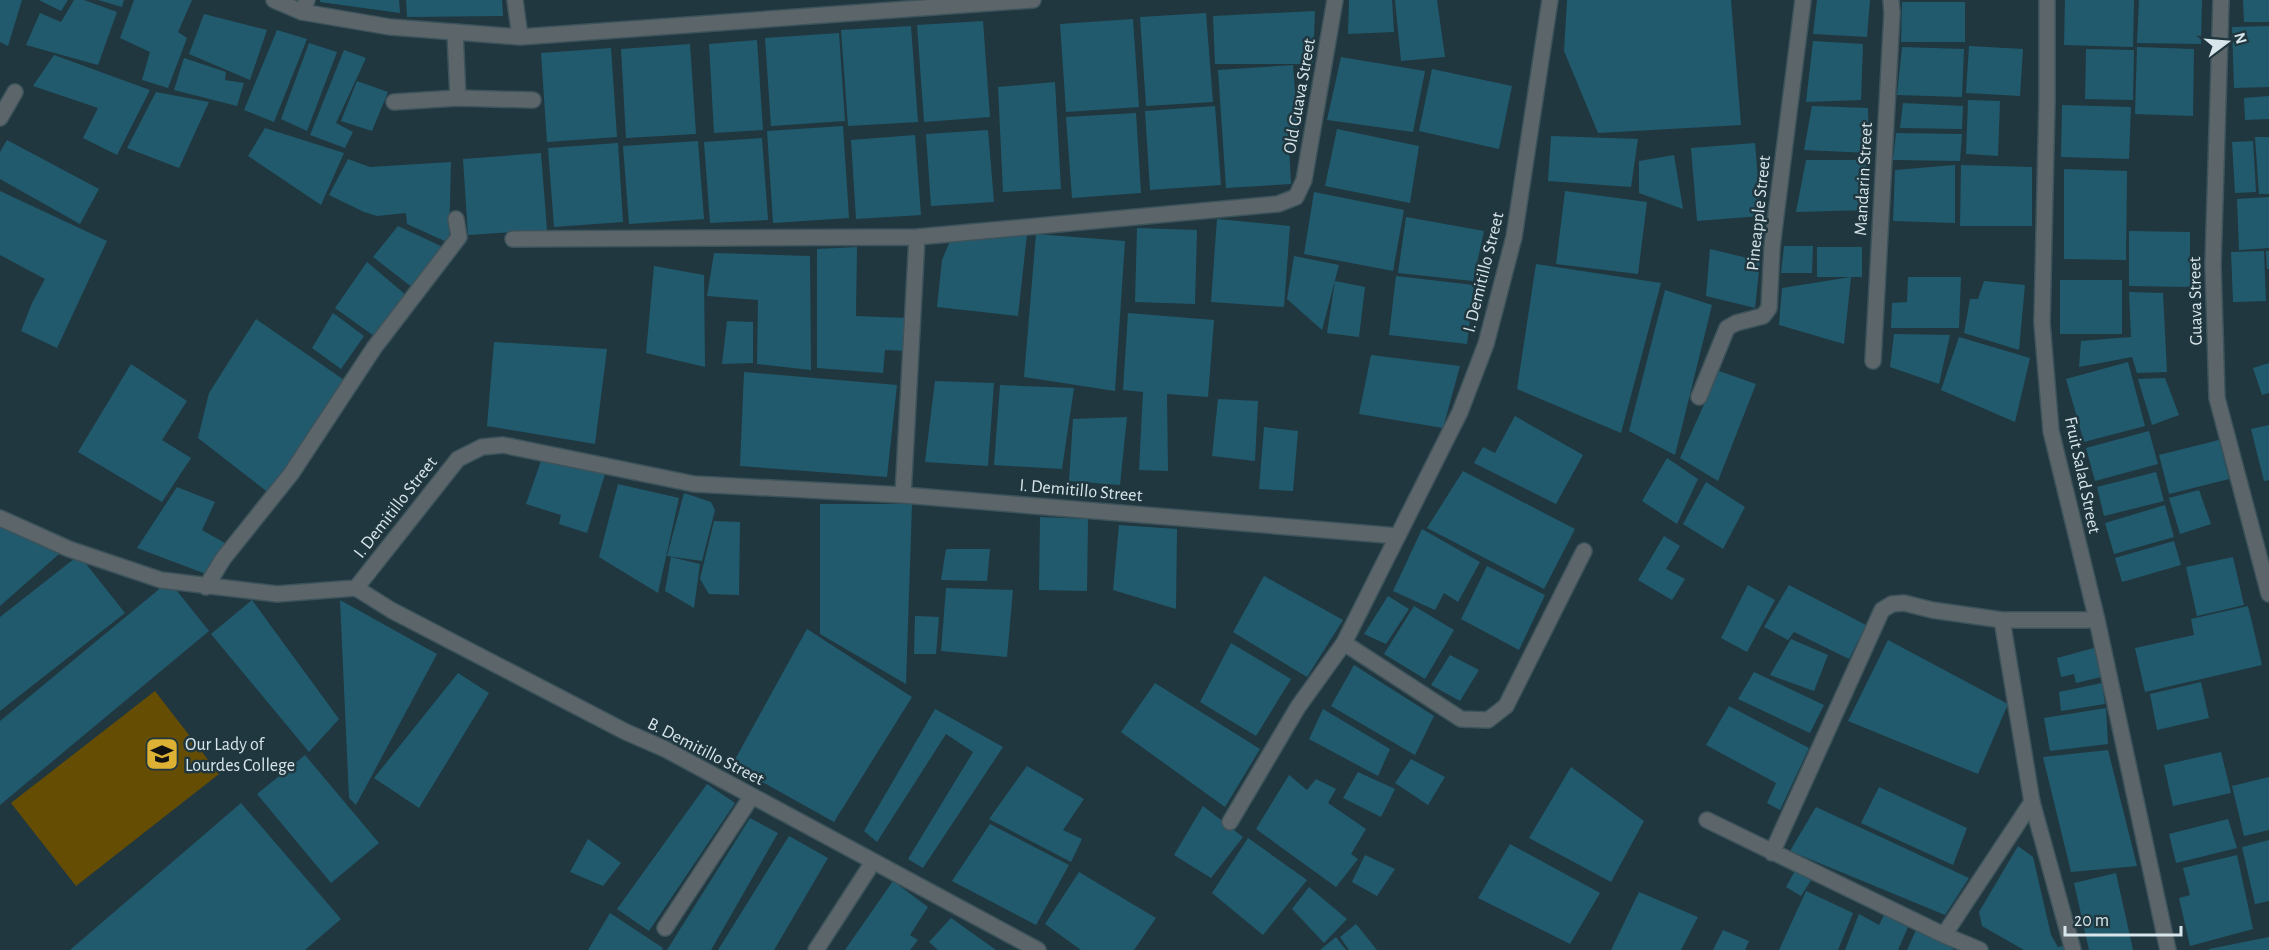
<svg xmlns="http://www.w3.org/2000/svg" width="2269" height="950" font-family="'Alegreya Sans',sans-serif">
<style>
.green{fill:#654d04}
.building{fill:#215a6d}
.lines{fill:none;stroke-linecap:round;stroke-linejoin:round}
.service-casing{stroke:#3d535b;stroke-width:18}
.minor-casing{stroke:#3d535b;stroke-width:18}
.service{stroke:#5c666a;stroke-width:15}
.minor{stroke:#5c666a;stroke-width:15}
.labels{text-anchor:middle;stroke-width:5;stroke-linejoin:round;paint-order:stroke}
.street-label{font-size:18px;fill:#d8e6eb;stroke:#20373f}
.poi-label{font-size:18px;fill:#d8e6eb;stroke:#20373f;text-anchor:start}
</style>
<rect width="100%" height="100%" fill="#20373f"/>
<path class="green" d="M155,691L219,774L76,886L11,803Z"/>
<path class="building" d="M0,0H22L8,46L0,42Z
M39,0H68L61,11Z
M74,0H84L117,12L98,65L26,45L40,13L61,22Z
M98,0H124L122,7Z
M134,0H192L178,32L187,38L168,88L142,80L150,52L120,38Z
M320,0H399L400,13L320,2Z
M406,0H502L503,16L407,17Z
M1349,0H1392L1394,32L1348,34Z
M1395,0H1437L1445,57L1401,61Z
M1567,0H1731L1741,125L1598,133L1564,51Z
M1817,0H1870L1867,37L1813,34Z
M2065,0H2134L2133,47L2064,45Z
M2139,0H2202L2201,44L2137,43Z
M2243,0H2269V22H2244Z
M1902,2H1965V42H1901Z
M1315,11L1313,64H1215L1213,16Z
M1206,13L1213,102L1146,106L1140,17Z
M204,14L267,30L250,80L189,54Z
M1133,19L1139,107L1066,112L1060,24Z
M983,21L990,117L924,122L917,25Z
M911,26L918,122L848,126L841,30Z
M2269,26V87L2234,88L2232,27Z
M277,30L307,39L274,122L244,110Z
M839,33L845,121L771,126L765,38Z
M757,40L763,130L714,133L709,44Z
M1813,41L1863,44L1861,100L1806,102Z
M309,43L337,52L307,131L281,119Z
M690,44L696,134L626,138L621,49Z
M1969,46L2023,49L2020,96L1966,93Z
M1902,47L1964,49L1962,97L1897,95Z
M2137,47L2194,49L2193,116L2135,114Z
M611,48L617,137L547,142L541,53Z
M2086,49L2134,50L2133,100L2085,99Z
M344,50L366,58L336,123L353,132L345,148L310,135Z
M54,55L150,90L117,155L83,138L98,108L33,86Z
M1341,57L1425,71L1413,132L1327,120Z
M184,58L226,72L225,80L244,83L237,106L174,90Z
M1293,65L1299,144L1289,145L1291,184L1226,188L1218,70Z
M1432,69L1512,86L1499,149L1419,131Z
M357,81L388,92L372,131L341,121Z
M1055,82L1061,189L1003,192L998,87Z
M156,92L209,102L179,168L127,148Z
M2269,96V119L2245,120L2244,98Z
M1968,100L2000,101L1998,156L1966,154Z
M1903,103L1963,106L1962,129L1900,128Z
M2062,105L2131,107L2129,159L2061,157Z
M1215,106L1221,185L1150,190L1145,111Z
M1812,106L1868,108L1869,153L1804,150Z
M1136,113L1141,193L1072,198L1066,117Z
M843,126L849,218L773,223L767,131Z
M265,128L344,153L321,205L248,156Z
M1337,129L1419,146L1410,203L1325,186Z
M988,130L994,202L931,206L926,134Z
M1896,133L1962,134L1960,161L1893,160Z
M915,135L921,215L856,219L851,140Z
M1551,136L1638,139L1631,187L1548,181Z
M2255,137H2269V194H2259Z
M762,138L768,220L710,223L704,142Z
M7,140L99,189L80,224L0,179V152Z
M698,141L704,219L629,224L623,146Z
M2253,141L2256,192L2235,193L2232,142Z
M618,143L623,222L554,227L548,148Z
M1755,143L1761,216L1697,221L1691,148Z
M541,153L547,230L468,235L463,159Z
M1674,155L1683,209L1639,193V161Z
M348,159L370,167L451,162L449,243L407,224L406,213L377,216L364,212L329,195Z
M1806,160H1867L1868,210L1796,212Z
M1955,165V223L1893,221L1895,170Z
M1961,165L2032,167V226H1960Z
M2064,169L2127,171L2126,260L2064,259Z
M0,191L107,241L57,348L21,331L32,303L45,279L0,255Z
M1565,191L1647,202L1638,274L1556,264Z
M1314,192L1404,210L1393,271L1304,254Z
M2269,197V248L2239,250L2237,199Z
M1406,217L1484,231L1473,281L1398,273Z
M1217,219L1290,226L1284,307L1211,302Z
M398,226L445,248L413,288L373,257Z
M1137,228L1197,230L1195,304L1135,302Z
M2129,231L2190,232V287L2129,286Z
M1027,234L1018,316L937,307L942,260L950,241Z
M1036,234L1125,241L1115,391L1024,377Z
M1784,246H1813L1812,273H1781Z
M857,247L856,316L907,318L906,351L885,350L883,373L817,368V249Z
M1817,247H1862V277H1817Z
M1710,249L1760,261L1755,308L1706,296Z
M2264,251L2266,301L2233,302L2231,252Z
M2266,251H2269V269H2267Z
M714,253L810,256L811,370L757,364L758,300L707,296Z
M1294,256L1339,265L1322,330L1287,299Z
M367,262L406,295L374,336L335,308Z
M1536,264L1661,283L1621,433L1517,389Z
M654,266L704,275L705,367L646,353Z
M1396,276L1474,285L1467,344L1389,335Z
M1851,277L1844,344L1779,325L1782,288Z
M1908,277H1961L1959,328H1891L1892,303L1907,302Z
M2060,280H2122V334H2060Z
M1335,281L1365,287L1359,337L1327,333Z
M1984,281L2025,285L2019,350L1964,333L1970,299H1978Z
M1665,290L1712,305L1675,455L1629,431Z
M2129,292L2163,293L2167,372L2137,373L2132,357L2079,367L2081,341L2131,337Z
M333,313L364,336L341,369L312,348Z
M1128,313L1214,320L1208,397L1167,394L1168,471L1139,470L1143,392L1123,390Z
M256,319L344,380L270,494L198,438L209,393Z
M727,321L753,322V363L722,364Z
M1894,334L1950,335L1939,384L1890,367Z
M1959,337L2030,358L2015,422L1941,390Z
M494,342L607,349L595,444L487,426Z
M1371,355L1460,366L1443,428L1359,414Z
M2128,362L2145,426L2084,442L2066,379Z
M2269,363V393L2262,395L2253,368Z
M131,364L187,401L162,440L191,458L162,502L78,452Z
M1719,371L1756,384L1718,481L1680,458Z
M744,372L897,385L887,477L740,466Z
M2165,378L2179,415L2152,425L2138,379Z
M935,381L994,383L988,466L925,462Z
M1000,385L1074,388L1062,469L994,465Z
M1218,399L1258,401L1255,461L1212,456Z
M1515,416L1583,455L1556,504L1474,463L1483,447L1495,453Z
M1127,417L1120,485L1069,481L1073,419Z
M2269,425V480L2264,481L2251,429Z
M1264,427L1298,431L1293,491L1259,489Z
M2149,431L2158,464L2095,481L2086,448Z
M2219,440L2229,479L2169,494L2159,455Z
M542,458L605,474L587,533L559,524L561,515L526,504Z
M1667,458L1698,479L1677,524L1642,501Z
M1463,471L1575,529L1544,589L1427,528Z
M2156,472L2164,501L2104,516L2097,487Z
M1706,482L1745,507L1723,549L1683,524Z
M618,484L679,498L658,593L599,557Z
M177,487L215,502L202,530L225,543L206,574L137,548Z
M2199,490L2211,524L2180,534L2169,498Z
M684,493L711,502L715,510L702,561L667,556Z
M820,504H912L906,684L820,634Z
M2165,505L2174,537L2114,554L2105,523Z
M1040,517L1088,519L1087,591L1039,590Z
M714,521L740,522L739,595L709,594L700,579Z
M0,525L59,554L0,606Z
M1119,525L1177,529L1176,609L1113,590Z
M1422,529L1480,562L1458,602L1444,593L1435,610L1393,591Z
M1664,536L1680,546L1666,569L1685,579L1672,600L1638,580Z
M2174,541L2181,565L2122,582L2115,558Z
M946,549H990L987,581L941,580Z
M79,555L125,613L0,711V617Z
M671,557L700,564L694,608L665,591Z
M2233,557L2244,605L2197,616L2186,567Z
M1487,566L1545,595L1519,650L1461,619Z
M1264,576L1343,620L1307,677L1233,632Z
M169,581L209,631L0,805V721Z
M1748,585L1775,600L1747,652L1721,638Z
M1789,585L1866,625L1849,659L1794,632L1788,640L1764,627Z
M946,588L1013,590L1007,657L941,651Z
M1388,596L1409,609L1386,644L1364,634Z
M252,600L339,719L309,752L211,634Z
M340,600L437,654L356,805L349,798Z
M1414,606L1454,630L1425,679L1384,654Z
M2248,606L2262,665L2145,692L2135,648L2194,635L2191,619Z
M915,616L939,617L936,654H914Z
M807,629L912,697L834,822L732,765Z
M1791,639L1828,655L1814,691L1770,675Z
M1888,640L2008,704L1978,774L1848,721Z
M1231,643L1291,679L1256,736L1200,702Z
M2094,648L2101,677L2076,683L2074,674L2061,677L2057,658Z
M1450,655L1479,670L1460,701L1431,685Z
M1354,665L1434,716L1415,755L1331,706Z
M1754,672L1824,705L1810,733L1738,699Z
M458,673L489,693L419,808L374,778Z
M2201,682L2209,718L2157,730L2150,694Z
M1155,683L1260,749L1225,807L1121,732Z
M2102,683L2105,704L2061,711L2059,692Z
M1729,706L1809,748L1780,810L1767,803L1776,783L1706,745Z
M2106,708L2108,744L2050,751L2044,718Z
M935,709L1003,747L923,868L908,859L973,752L946,734L877,842L864,831Z
M1323,709L1390,749L1378,776L1309,739Z
M2108,750L2137,866L2071,872L2043,757Z
M2221,752L2231,793L2173,806L2164,765Z
M305,755L379,843L331,883L257,794Z
M1411,759L1445,777L1428,805L1395,783Z
M1027,766L1084,799L1063,830L1082,839L1071,862L989,819Z
M1571,767L1644,821L1611,882L1529,838Z
M1358,772L1395,789L1381,817L1343,798Z
M1289,775L1307,790L1316,779L1336,789L1328,803L1366,829L1351,854L1358,859L1336,887L1256,829Z
M2269,777V830L2244,836L2232,786Z
M707,784L735,803L649,931L617,909Z
M1879,787L1967,828L1953,865L1861,823Z
M241,803L341,919L305,950H70Z
M1203,806L1243,837L1211,878L1174,855Z
M1816,807L1969,878L1945,915L1790,851Z
M750,818L778,833L711,950H667Z
M2228,819L2237,848L2176,863L2169,834Z
M990,824L1069,865L1036,925L952,881Z
M789,836L828,858L774,950H718Z
M1248,838L1307,880L1263,935L1212,893Z
M588,839L621,863L603,886L570,872Z
M2269,840V901L2255,904L2242,847Z
M1510,844L1600,893L1570,944L1478,898Z
M2018,846L2033,857L2051,935L2058,947L2068,945L2069,950H2024L1982,926L1979,912Z
M1365,855L1395,869L1377,896L1352,882Z
M2237,855L2253,929L2190,946L2179,898L2190,895L2183,868Z
M1796,869L1813,877L1801,896L1786,887Z
M1079,872L1156,918L1134,950H1081L1045,924Z
M2116,873L2133,950H2089L2074,883Z
M893,881L928,907L910,935L918,940L910,950H845Z
M1309,887L1347,919L1324,943L1292,909Z
M1806,891L1853,913L1838,950H1779Z
M1639,892L1698,917L1681,950H1611Z
M610,913L663,948L662,950H588Z
M1859,914L1879,925L1884,915L1908,927L1898,950H1845Z
M951,918L996,950H938L929,942Z
M1356,924L1377,950H1349L1340,937Z
M1723,930L1749,941L1745,950H1713Z
M1916,930L1955,946L1953,950H1907Z
M1336,937L1346,950H1320Z
M2269,937V950H2209V949Z"/>
<g class="lines">
<defs>
<path id="service" d="M302,12L307,0
M455,32L458,98L533,100
M394,102L458,98
M2032,802L2073,950
M665,928L752,796
M816,950L873,862"/>
<path id="minor" d="M274,0L302,12L390,27L520,37L1033,0
M515,0L520,37
M2047,0V101L2042,323L2051,431L2097,620L2168,950
M2221,0L2213,265L2217,398L2269,594
M0,118L15,92
M513,239L917,237L1278,204L1296,197L1304,180L1335,0
M1873,361L1892,13L1891,0
M1699,397L1727,328L1736,323L1763,316L1769,308L1772,247L1803,0
M903,495L917,237
M0,518L69,549L161,580L277,594L356,588L458,459L482,447L503,445L694,484L903,495L1398,536
M206,587L223,559L291,474L374,348L459,237L456,219
M356,588L391,610L626,732L665,749L1038,950
M1344,643L1461,719L1488,720L1506,706L1584,551
M1707,820L1944,935L1980,950
M1230,822L1298,707L1344,643L1460,412L1486,344L1514,237L1550,0
M1772,853L1882,610L1892,604L1904,603L1932,610L2002,620H2097
M1944,935L2032,802L2002,620"/>
</defs>
<use href="#service" class="service-casing"/>
<use href="#minor" class="minor-casing"/>
<use href="#service" class="service"/>
<use href="#minor" class="minor"/>
</g>
<defs>
<symbol id="university-square" viewBox="-11 -11 22 22"><rect x="-9" y="-9" width="18" height="18" rx="4" fill="#ddb133" stroke="#20373f"/><path d="M0-5L7-2L0 1L-7-2ZM-4 1L0 2.5L4 1V4Q0 6-4 4Z" fill="#111"/></symbol>
</defs>
<g fill-rule="evenodd">
<use href="#university-square" x="143" y="735" width="38" height="38"/>
</g>
<g class="labels">
<g class="street-label">
<text transform="translate(1299 96) rotate(-80)" y="6">Old Guava Street</text>
<text transform="translate(1863 179) rotate(-87)" y="6">Mandarin Street</text>
<text transform="translate(1758 213) rotate(-84)" y="6">Pineapple Street</text>
<text transform="translate(1483 272) rotate(-76)" y="6">I. Demitillo Street</text>
<text transform="translate(2195 301) rotate(-91)" y="6">Guava Street</text>
<text transform="translate(2083 475) rotate(78)" y="6">Fruit Salad Street</text>
<text transform="translate(1081 490) rotate(5)" y="6">I. Demitillo Street</text>
<text transform="translate(395 507) rotate(-52)" y="6">I. Demitillo Street</text>
<text transform="translate(706 751) rotate(27)" y="6">B. Demitillo Street</text>
</g>
<g class="poi-label">
<text x="185" y="750">Our Lady of<tspan x="185" dy="21">Lourdes College</tspan></text>
</g>
</g>
<g transform="translate(2227 42) rotate(74)" stroke="#20373f" stroke-width="4.5" paint-order="stroke">
<path d="M0-4.5L10 22L0 15L-10 22Z" fill="#d8e6eb"/>
<text y="-9" font-size="16" font-weight="bold" text-anchor="middle" fill="#d8e6eb">N</text>
</g>
<path d="M2065 926v9h116v-9" fill="none" stroke="#d8e6eb" stroke-width="3"/>
<text x="2074" y="926" font-size="18" fill="#d8e6eb" stroke="#20373f" stroke-width="4.5" paint-order="stroke">20 m</text>
</svg>
